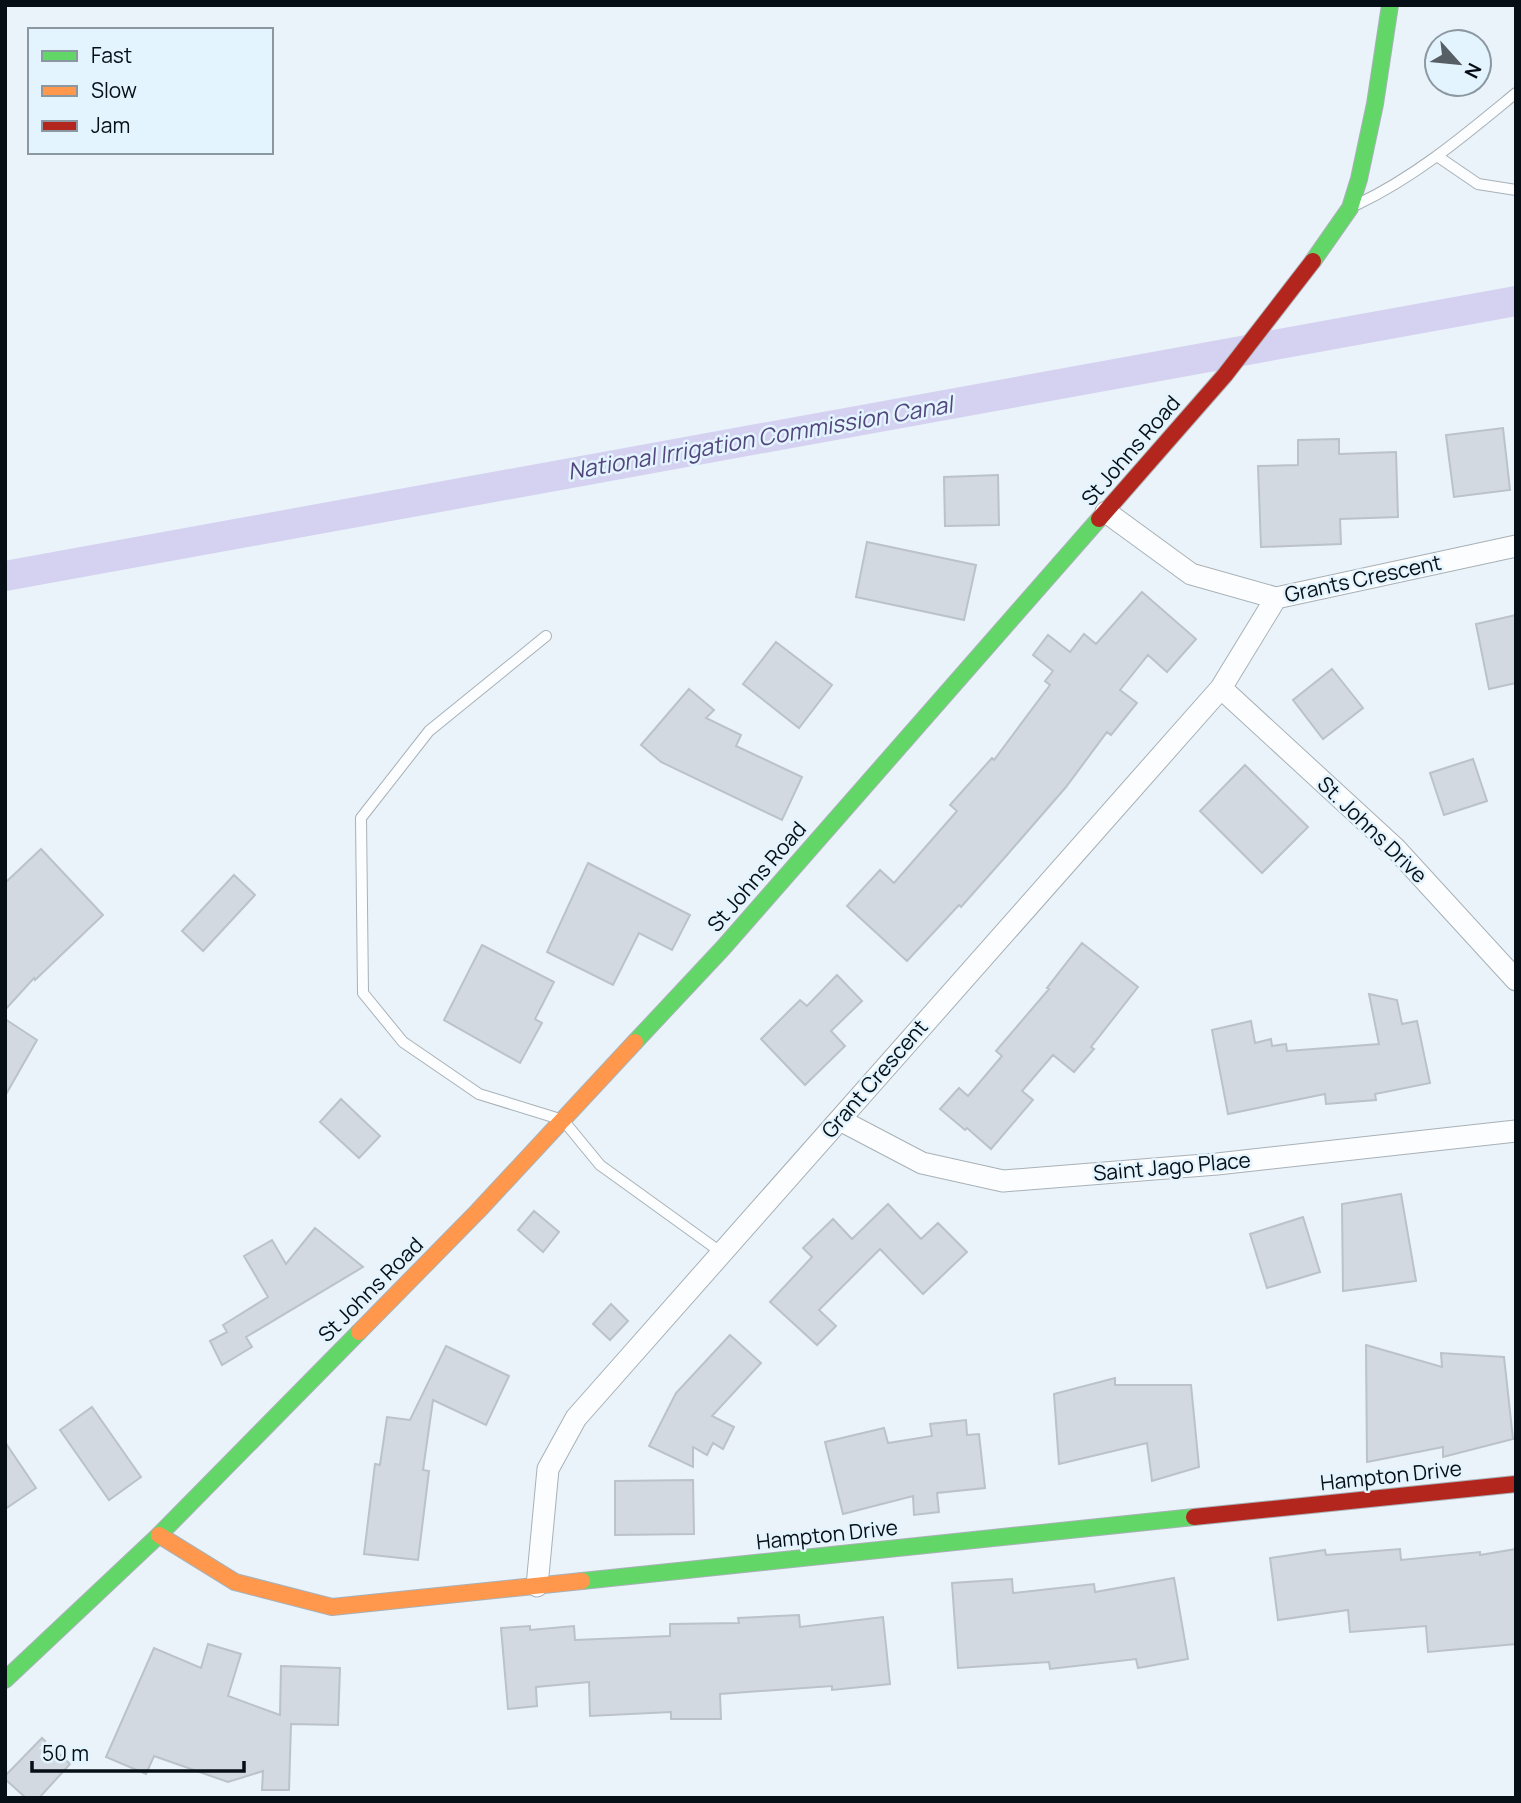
<svg xmlns="http://www.w3.org/2000/svg" width="1521" height="1803" font-family="Manrope,sans-serif">
<style>
.lines{fill:none;stroke-linecap:round;stroke-linejoin:round}
.canal{stroke:#d4d1f1;stroke-width:30}
.building{fill:#d2d9e0;stroke:#bbc2c9;stroke-width:2}
.lane-casing{stroke:#a8b1b7;stroke-width:12}
.street-casing{stroke:#a8b1b7;stroke-width:23}
.fast-casing{stroke:#a8b1b7;stroke-width:18}
.slow-casing{stroke:#a8b1b7;stroke-width:18}
.jam-casing{stroke:#a8b1b7;stroke-width:18}
.lane{stroke:#fcfdfe;stroke-width:10}
.street{stroke:#fcfdfe;stroke-width:21}
.fast{stroke:#63d668;stroke-width:16}
.slow{stroke:#ff974d;stroke-width:16}
.jam{stroke:#b3261e;stroke-width:16}
.labels{text-anchor:middle;stroke-width:5;stroke-linejoin:round;paint-order:stroke}
.street-label{font-size:21px;fill:#060f15;stroke:#e3f4ff}
.water-label{font-size:23px;font-style:italic;fill:#53467c;stroke:#e3f4ff}
</style>
<rect width="100%" height="100%" fill="#e9f3f9"/>
<g class="lines">
<path class="canal" d="M5,576L1516,301"/>
</g>
<path class="building" d="M1503,428L1510,490L1454,497L1446,435Z
M1339,439V454L1396,452L1398,517L1340,519L1341,544L1261,547L1258,466L1298,465V440Z
M998,475L999,525L945,526L944,477Z
M867,542L976,565L964,620L856,597Z
M1142,592L1196,639L1167,672L1148,655L1120,690L1137,703L1111,735L1107,732L1066,787L1007,855L961,907L959,905L907,961L847,906L880,870L894,883L957,811L950,805L992,758L994,760L1050,685L1045,681L1053,671L1033,655L1048,635L1070,652L1084,634L1096,644Z
M1516,615V683L1489,689L1476,624Z
M776,642L832,685L799,728L743,684Z
M1332,669L1363,708L1323,739L1293,700Z
M689,689L714,710L706,718L741,735L736,746L802,777L782,820L661,762L641,745Z
M1473,759L1487,801L1444,815L1430,773Z
M1245,765L1308,827L1262,873L1200,811Z
M41,849L103,915L35,980L34,978L5,1010V883Z
M588,863L690,915L672,950L639,933L613,985L547,952Z
M234,875L255,895L203,951L182,931Z
M1082,943L1138,987L1091,1047L1094,1049L1074,1072L1053,1055L1022,1091L1033,1100L991,1149L967,1128L965,1130L940,1109L959,1088L968,1096L1002,1056L996,1051L1049,989L1047,988Z
M482,945L554,982L535,1019L542,1023L520,1063L444,1020Z
M837,975L862,1001L831,1031L845,1046L805,1085L761,1039L800,1000L807,1006Z
M1369,994L1397,1000L1402,1024L1417,1021L1430,1083L1375,1094L1376,1100L1326,1104L1325,1094L1228,1114L1212,1030L1251,1021L1255,1043L1271,1039L1272,1046L1286,1044L1287,1051L1379,1044Z
M5,1019L37,1040L5,1096Z
M341,1099L380,1136L359,1158L320,1122Z
M1401,1194L1416,1281L1343,1291L1342,1204Z
M888,1204L921,1239L938,1223L967,1252L923,1294L880,1249L819,1310L836,1326L817,1345L770,1302L812,1257L803,1248L833,1219L852,1239Z
M534,1211L559,1232L543,1252L518,1230Z
M1303,1217L1320,1272L1267,1288L1250,1234Z
M315,1228L363,1267L246,1337L252,1347L222,1365L210,1341L227,1332L223,1325L268,1297L244,1256L272,1240L286,1264Z
M611,1304L628,1321L610,1340L593,1324Z
M730,1335L761,1363L712,1416L734,1427L723,1449L713,1443L707,1455L693,1447V1467L649,1446L676,1393Z
M1366,1345L1442,1367L1441,1353L1504,1357L1513,1439L1443,1457V1447L1367,1462Z
M446,1346L509,1376L486,1425L433,1400L423,1470L429,1471L418,1560L364,1554L375,1464L380,1465L387,1417L410,1420Z
M1115,1378V1385H1191L1199,1467L1152,1481L1147,1443L1059,1464L1054,1394Z
M92,1407L141,1477L109,1500L60,1430Z
M966,1420L967,1435L979,1434L985,1488L937,1493L939,1512L914,1515L913,1496L843,1514L825,1442L884,1428L888,1443L932,1436L930,1424Z
M5,1442L36,1488L5,1509Z
M693,1480L694,1534L615,1535V1481Z
M1400,1549L1401,1560L1480,1552V1555L1516,1549V1644L1428,1652L1426,1626L1350,1632L1348,1610L1278,1620L1270,1558L1325,1550L1326,1555Z
M1174,1578L1188,1659L1138,1668L1136,1659L1050,1669L1049,1662L958,1668L952,1583L1012,1579L1013,1593L1094,1584L1095,1592Z
M799,1615L800,1627L883,1617L890,1684L832,1690V1686L720,1694L721,1719H671V1712L590,1716L589,1682L536,1687L537,1706L508,1709L501,1628L530,1626V1630L574,1626L575,1640L670,1636V1624L739,1623L738,1618Z
M208,1644L241,1654L228,1696L280,1715L281,1666L340,1668L338,1725L291,1724L289,1790H262L263,1771L228,1782L154,1756L146,1774L106,1757L154,1648L201,1668Z
M42,1738L70,1764L39,1798H26L5,1779V1776Z"/>
<g class="lines">
<defs>
<path id="lane" d="M1437,156L1478,184L1516,190
M1358,204C1417,176 1466,134 1516,93
M546,636L429,731L361,818L363,993L403,1042L479,1094L563,1120L600,1165L722,1253"/>
<path id="street" d="M1106,512L1191,574L1276,598L1516,546
M1221,688L1396,849L1516,980
M840,1120L922,1163L1003,1181L1217,1164L1516,1131
M537,1586L548,1469L576,1418L1221,688L1276,598"/>
<path id="fast" d="M1313,261L1350,208L1359,179L1375,104L1390,5
M635,1042L723,948L1099,519
M582,1581L1194,1517
M5,1680L159,1535L359,1332"/>
<path id="slow" d="M359,1332L478,1211L635,1042
M159,1535L235,1582L332,1607L582,1581"/>
<path id="jam" d="M1099,519L1225,375L1313,261
M1194,1517L1516,1484"/>
</defs>
<use href="#lane" class="lane-casing"/>
<use href="#street" class="street-casing"/>
<use href="#fast" class="fast-casing"/>
<use href="#slow" class="slow-casing"/>
<use href="#jam" class="jam-casing"/>
<use href="#lane" class="lane"/>
<use href="#street" class="street"/>
<use href="#fast" class="fast"/>
<use href="#slow" class="slow"/>
<use href="#jam" class="jam"/>
</g>
<g class="labels">
<g class="street-label">
<text transform="translate(1131 451) rotate(-49)" y="7">St Johns Road</text>
<text transform="translate(1363 579) rotate(-12)" y="7">Grants Crescent</text>
<text transform="translate(1372 830) rotate(44)" y="7">St. Johns Drive</text>
<text transform="translate(757 877) rotate(-49)" y="7">St Johns Road</text>
<text transform="translate(875 1079) rotate(-49)" y="7">Grant Crescent</text>
<text transform="translate(1172 1167) rotate(-5)" y="7">Saint Jago Place</text>
<text transform="translate(371 1290) rotate(-45)" y="7">St Johns Road</text>
<text transform="translate(1391 1476) rotate(-6)" y="7">Hampton Drive</text>
<text transform="translate(827 1535) rotate(-6)" y="7">Hampton Drive</text>
</g>
<g class="water-label">
<text transform="translate(760 438) rotate(-10)" y="8">National Irrigation Commission Canal</text>
</g>
</g>
<rect width="1521" height="1803" fill="none" stroke="#060f15" stroke-width="14"/>
<rect x="28" y="28" width="245" height="126" fill="#e3f4ff" stroke="#8b98a1" stroke-width="2"/>
<rect x="42" y="51" width="35" height="10" fill="#63d668" stroke="#8b98a1" stroke-width="2"/>
<text x="91" y="63" font-size="21" fill="#060f15">Fast</text>
<rect x="42" y="86" width="35" height="10" fill="#ff974d" stroke="#8b98a1" stroke-width="2"/>
<text x="91" y="98" font-size="21" fill="#060f15">Slow</text>
<rect x="42" y="121" width="35" height="10" fill="#b3261e" stroke="#8b98a1" stroke-width="2"/>
<text x="91" y="133" font-size="21" fill="#060f15">Jam</text>
<g transform="translate(1458 63) rotate(117)"><circle r="33" fill="#e3f4ff" stroke="#8b98a1" stroke-width="2"/>
<path d="M0-5L12 26L0 18L-12 26Z" fill="#555f65"/>
<text y="-10" font-size="19" font-weight="bold" text-anchor="middle" fill="#060f15">N</text>
</g>
<path d="M32 1761v10h212v-10" fill="none" stroke="#060f15" stroke-width="3.5"/>
<text x="42" y="1761" font-size="21" fill="#060f15" stroke="#e3f4ff" stroke-width="5" paint-order="stroke">50 m</text>
</svg>
